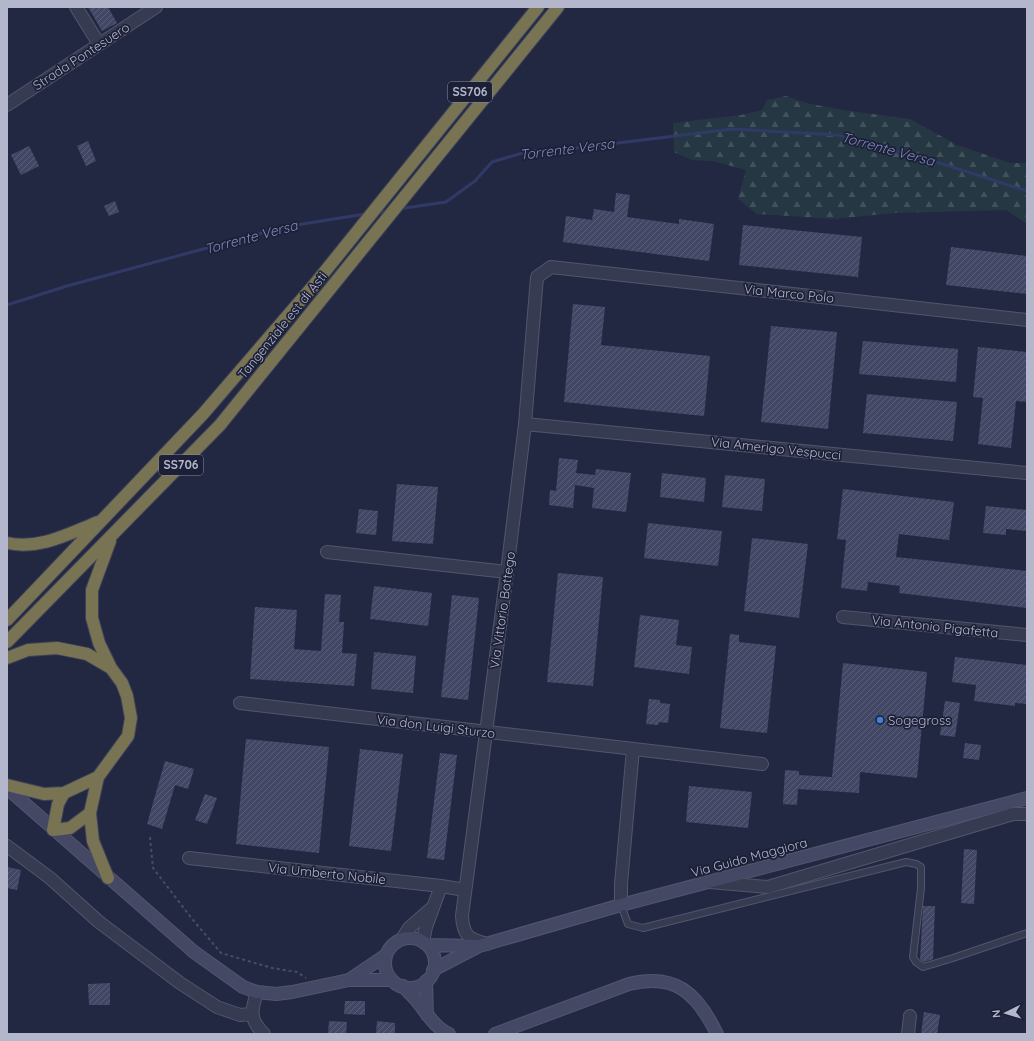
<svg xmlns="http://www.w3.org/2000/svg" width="1034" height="1041" font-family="Quicksand,sans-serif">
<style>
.forest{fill:url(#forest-firs)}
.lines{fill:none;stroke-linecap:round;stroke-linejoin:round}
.stream{stroke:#313966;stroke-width:3}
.building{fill:url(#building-hatch)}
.lane-casing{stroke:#52566c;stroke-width:8}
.street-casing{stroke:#52566c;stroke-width:14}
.secondary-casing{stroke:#52566c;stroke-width:14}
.highway-casing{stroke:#3f4359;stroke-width:14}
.path{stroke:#40535d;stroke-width:2;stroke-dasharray:3 3;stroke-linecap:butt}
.lane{stroke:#373b51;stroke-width:6}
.street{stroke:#373b51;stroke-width:12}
.secondary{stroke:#454865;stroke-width:12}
.highway{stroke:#787453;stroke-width:12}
.shop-dot{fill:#3f7fe0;stroke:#1c2037;stroke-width:1.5}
.labels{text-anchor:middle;stroke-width:3.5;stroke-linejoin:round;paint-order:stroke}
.shield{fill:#1c2037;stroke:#86899f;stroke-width:1}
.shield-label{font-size:12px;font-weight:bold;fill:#b4b6cc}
.street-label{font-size:13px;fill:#b4b6cc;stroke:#1c2037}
.poi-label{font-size:13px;fill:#b4b6cc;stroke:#1c2037;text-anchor:start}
.water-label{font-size:14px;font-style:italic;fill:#8089ba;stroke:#1c2037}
</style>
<defs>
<pattern id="forest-firs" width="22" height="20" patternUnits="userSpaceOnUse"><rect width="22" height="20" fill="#253743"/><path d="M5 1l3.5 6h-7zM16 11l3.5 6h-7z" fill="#42525d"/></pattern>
<pattern id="building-hatch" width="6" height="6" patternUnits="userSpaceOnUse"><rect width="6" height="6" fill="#414764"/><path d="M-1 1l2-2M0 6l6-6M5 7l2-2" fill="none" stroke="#5a5f79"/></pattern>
</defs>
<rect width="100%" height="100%" fill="#232842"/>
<path class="forest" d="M786,96L806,103L843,110L910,119L957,145L1010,163H1027V224L1006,210L894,213L834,219L757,214L738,199L746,170L713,161L692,160L674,152L673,123L741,115L762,110L767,100Z"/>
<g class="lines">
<path class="stream" d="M398,209L446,202L475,181L492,162L529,151L569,149L732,129L837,135L930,160L1027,191
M377,213L389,211
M7,305L67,286L284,227L365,214"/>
</g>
<path class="building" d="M88,7H108L117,23L102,31Z
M88,141L96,161L86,166L77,146Z
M29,146L39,166L21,175L11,155Z
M616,193L630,195L627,217L679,224V219L714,224L709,261L563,242L566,216L592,220L594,209L614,212Z
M115,201L119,212L109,216L104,206Z
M743,225L862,237L858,277L739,265Z
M951,247L1027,256V294L946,285Z
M573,304L605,307L601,345L710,356L704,416L564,402Z
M771,326L837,332L828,429L761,422Z
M863,341L958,349L956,382L859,374Z
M978,347L1027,352V402L1016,401L1011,448L978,444L983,398L973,397Z
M867,394L957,402L953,441L863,433Z
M559,458L578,460L576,473L595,475L596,469L631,473L626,512L592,508L594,488L575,485L573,508L549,505L550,490L556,491Z
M662,473L706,478L704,502L660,497Z
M725,475L765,479L762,511L722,507Z
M397,484L438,487L433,544L392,541Z
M843,489L954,502L949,540L899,534L896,557L1027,571V608L899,593L900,586L868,582L867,591L841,588L846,540L837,539Z
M986,506L1027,510V531L1006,529V535L983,533Z
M359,509L378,511L376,535L356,533Z
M648,523L722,531L718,566L644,558Z
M752,538L808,544L799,618L744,611Z
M558,573L603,577L593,686L547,682Z
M374,586L432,593L428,626L370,619Z
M325,594L341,595L339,622H344L342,653L357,654L354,686L250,679L255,607L297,610L294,649L321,651Z
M452,595L479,598L468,700L441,697Z
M640,615L679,620L676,645L692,647L689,674L634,667Z
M730,634L739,635V642L776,646L767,733L720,728Z
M374,652L416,656L413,693L371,689Z
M955,657L1027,665V704L1015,703V706L974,701L976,685L952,682Z
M843,663L927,672L917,778L860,772L859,793L798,789L797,805L783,804L785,770L799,771V775L832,777Z
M649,699L660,700V703L670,704L668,723L659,722L658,725L646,724Z
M945,701L960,703L955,737L940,735Z
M246,739L329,747L319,853L236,844Z
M965,743L981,745L979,760L963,758Z
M360,749L403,754L391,851L349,846Z
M440,753L457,755L444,860L427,858Z
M165,761L194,769L188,789L175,785L162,829L147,824Z
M689,786L752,792L748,828L686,822Z
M205,794L217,798L207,824L195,820Z
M964,849L977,850L974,904L961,903Z
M7,867L21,870L17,890L7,888Z
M923,906H935L933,959L924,962L920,960Z
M110,983V1005H89L88,984Z
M345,1001H365V1015L344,1014Z
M924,1012L940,1015L937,1034H921Z
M329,1021L347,1022L346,1034H328Z
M377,1021L395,1023V1034H376Z"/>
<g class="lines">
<defs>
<path id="lane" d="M621,905L628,924L643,928L906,862L916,864L921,867V888L913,957L916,962L923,967L953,958L1027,933"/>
<path id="street" d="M76,7L99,44
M7,105L156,7
M525,424L1027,473
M327,552L507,572
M843,617L1027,635
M240,703L762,764
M7,846L50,878L99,922L180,983L217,1007L240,1015L250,1014L251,1013
M189,858L441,886L465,890
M710,882L768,887L1013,814H1027
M621,905V884L633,749
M402,939L409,928L433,907
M423,942L426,927L441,886
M487,944C469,939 463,936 462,916L507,572L525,424L537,277L551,267L1027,320
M257,992C251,1011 249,1019 264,1034
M908,1034L910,1016"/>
<path id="secondary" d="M7,788L194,952L243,987L257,992L276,994L292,992L349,980H392
M385 963a25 25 0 1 1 50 0a25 25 0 1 1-50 0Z
M427,945L478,946
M433,970L479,946L621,905L1027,798
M349,980L386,955
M426,981L427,1015
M403,986C407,991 412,995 416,1000C426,1012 435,1028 449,1034
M495,1034L629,984C676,973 697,993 717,1034"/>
<path id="highway" d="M7,543C40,550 68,534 98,522
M7,620L203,414L314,285L538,7
M7,642L220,425L558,7
M7,658L28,650L57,648L87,654L111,668
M7,785L44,794L64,793L98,777
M64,793L58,804L53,830L70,828L90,813
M108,878L93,841L90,813L98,777L128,736L131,718L127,696L122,683L111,668L99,643L92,618V590L110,541"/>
</defs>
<use href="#lane" class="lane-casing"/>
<use href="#street" class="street-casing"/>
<use href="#secondary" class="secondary-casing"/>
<use href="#highway" class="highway-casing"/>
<path class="path" d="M150,837L153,868L193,920L221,953L272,968L297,972L306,978"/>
<use href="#lane" class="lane"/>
<use href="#street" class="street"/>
<use href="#secondary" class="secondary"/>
<use href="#highway" class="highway"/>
</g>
<circle class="shop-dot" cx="880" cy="720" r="4"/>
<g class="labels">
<g class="shield">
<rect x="448" y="82" width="44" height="20" rx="3"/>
<rect x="159" y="455" width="44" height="20" rx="3"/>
</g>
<g class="shield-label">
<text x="470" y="96">SS706</text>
<text x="181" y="469">SS706</text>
</g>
<g class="street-label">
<text transform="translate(81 56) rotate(-33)" y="5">Strada Pontesuero</text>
<text transform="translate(789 293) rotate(6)" y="5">Via Marco Polo</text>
<text transform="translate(282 325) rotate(-51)" y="5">Tangenziale est di Asti</text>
<text transform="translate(776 448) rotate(6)" y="5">Via Amerigo Vespucci</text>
<text transform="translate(502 610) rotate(-82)" y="5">Via Vittorio Bottego</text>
<text transform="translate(935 626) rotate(6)" y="5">Via Antonio Pigafetta</text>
<text transform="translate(436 726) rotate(7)" y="5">Via don Luigi Sturzo</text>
<text transform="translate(749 857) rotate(-15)" y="5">Via Guido Maggiora</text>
<text transform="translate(327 873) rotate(6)" y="5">Via Umberto Nobile</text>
</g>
<g class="poi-label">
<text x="888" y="725">Sogegross</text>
</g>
<g class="water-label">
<text transform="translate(567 149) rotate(-7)" y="5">Torrente Versa</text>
<text transform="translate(888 149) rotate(15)" y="5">Torrente Versa</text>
<text transform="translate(251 237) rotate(-15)" y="5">Torrente Versa</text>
</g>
</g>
<rect width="1034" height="1041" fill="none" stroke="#b4b6cc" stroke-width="16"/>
<g transform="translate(1006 1013) rotate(265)" stroke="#1c2037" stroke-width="3" paint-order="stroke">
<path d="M0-3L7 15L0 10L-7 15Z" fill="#b4b6cc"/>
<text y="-6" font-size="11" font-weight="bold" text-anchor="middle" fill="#b4b6cc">N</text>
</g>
</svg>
